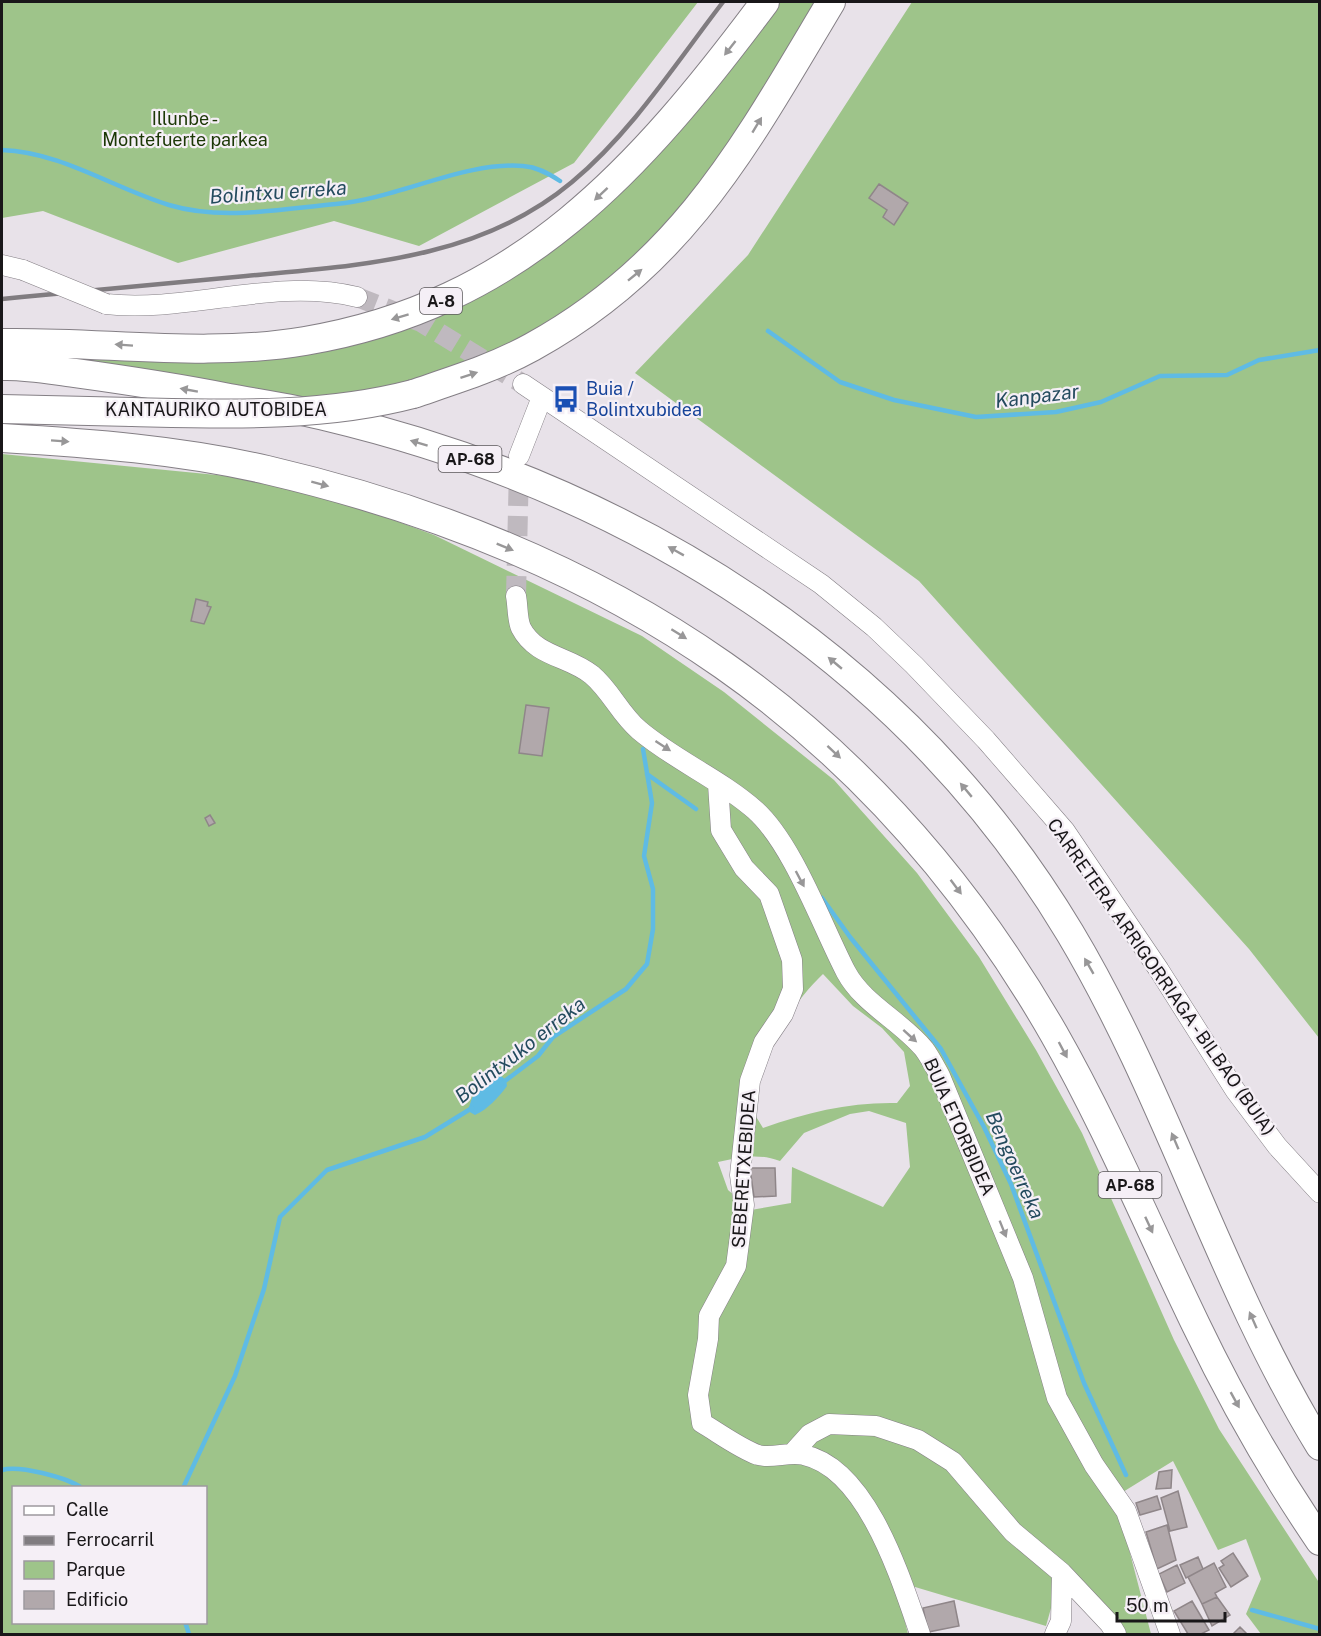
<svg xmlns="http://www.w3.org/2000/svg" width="1321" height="1636" font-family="'Public Sans',sans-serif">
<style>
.green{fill:#9ec48a;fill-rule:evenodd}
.water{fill:#5fbbe4}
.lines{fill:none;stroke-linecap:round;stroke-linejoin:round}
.stream{stroke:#5fbbe4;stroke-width:4.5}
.building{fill:#b1a8ab;stroke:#8f8689;stroke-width:1.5}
.minor-tunnel{stroke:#bfb9bf;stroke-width:20;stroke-dasharray:20 10;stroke-linecap:butt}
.minor-casing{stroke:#847f85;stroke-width:21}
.highway-casing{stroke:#847f85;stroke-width:30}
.minor{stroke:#fff;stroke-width:20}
.highway{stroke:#fff;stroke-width:28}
.rail{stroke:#807c80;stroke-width:4.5}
.minor-bridge-casing{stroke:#847f85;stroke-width:21;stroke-linecap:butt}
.highway-bridge-casing{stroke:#847f85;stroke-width:30;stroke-linecap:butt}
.minor-bridge{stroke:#fff;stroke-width:20}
.highway-bridge{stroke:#fff;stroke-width:28}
.oneway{fill:#989798}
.labels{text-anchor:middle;stroke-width:4.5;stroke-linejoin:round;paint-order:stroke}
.shield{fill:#f5eff6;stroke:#5b585b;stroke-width:1.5}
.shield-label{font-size:16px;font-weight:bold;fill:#191719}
.park-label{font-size:18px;fill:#1c3806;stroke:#f5eff6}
.transit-label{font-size:18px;fill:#164399;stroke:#f5eff6;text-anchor:start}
.street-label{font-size:18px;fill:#191719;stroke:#f5eff6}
.water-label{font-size:20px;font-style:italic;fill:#244b5e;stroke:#f5eff6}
</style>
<rect width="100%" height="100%" fill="#e8e2e9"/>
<path class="green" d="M2,2H698L574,163L419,246L334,221L178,263L43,211L2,218Z
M776,2H819L732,145L620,277L533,333L451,370L408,383L292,401L54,353L266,354L520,267Z
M912,2H1319V1038L1249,949L919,581L635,373L748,255Z
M2,454L237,477L356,506L434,535L642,636L724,692L834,780L917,873L979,957L1036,1050L1082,1133L1174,1340L1219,1429L1320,1584L1319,1634H1261L1246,1614L1261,1579L1246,1539L1218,1550L1173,1461L1110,1500L1124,1530L1151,1634H1118L1063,1565L1046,1626L895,1581L908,1634H2ZM823,974L853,1006L882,1028L904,1052L910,1086L897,1103C850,1102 808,1112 763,1128L752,1110C761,1060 786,1009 823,974ZM869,1111L906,1123L910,1167L883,1207L792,1167L791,1203L751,1210L728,1190L718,1162C740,1157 758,1153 780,1161L804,1133L850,1114ZM14,1488H206V1622H14Z"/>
<path class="water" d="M501,1076L506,1080L507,1086C498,1098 488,1109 475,1115L468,1111C473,1091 480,1081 501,1076Z"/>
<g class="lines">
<path class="stream" d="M2,150C61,152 113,188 169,205C222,221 282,209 336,204C396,199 465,161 523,166C537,167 548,173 560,181
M768,331L840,382L894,400L976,417L1056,412L1101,402L1160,376L1227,375L1259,360L1320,350
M647,774L696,809
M822,898L850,937L941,1049L984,1127L1011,1184L1084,1383L1126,1475
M501,1084L538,1056L553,1037L626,989L647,964L653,929V889L644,856L652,803L643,749
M2,1470C19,1465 66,1477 82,1488
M183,1488L235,1376L264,1289L280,1217L327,1170L425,1137L472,1108
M1252,1610L1320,1629
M185,1622L189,1634"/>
</g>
<path class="building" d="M879,184L908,203L894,225L883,217L887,210L869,198Z
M196,599L208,602L207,606L211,607L204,624L191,621Z
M526,705L549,708L542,756L519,753Z
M210,815L215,823L209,826L205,818Z
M750,1168H775L776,1196L754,1197Z
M1172,1470L1171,1488L1156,1489L1159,1472Z
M1178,1491L1187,1527L1170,1531L1161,1498Z
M1157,1496L1161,1509L1140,1515L1136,1503Z
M1167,1525L1176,1560L1157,1569L1146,1532Z
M1233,1553L1248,1576L1231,1587L1219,1568L1224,1565L1221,1561Z
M1198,1557L1203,1569L1186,1578L1180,1565Z
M1214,1563L1226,1587L1215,1593L1217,1597L1202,1604L1188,1577Z
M1177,1565L1185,1583L1167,1592L1159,1574Z
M1217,1597L1230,1615L1212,1626L1202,1604Z
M954,1601L959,1626L928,1632L923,1608Z
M1192,1601L1209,1630L1201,1634H1188L1174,1611Z
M1240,1627L1247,1634H1233Z"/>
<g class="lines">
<path class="minor-tunnel" d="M357,297L421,322L523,384
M516,596L519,467"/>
<defs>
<path id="minor" d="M2,265L23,270
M106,304C190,313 273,277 357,297
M523,384L821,584L874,627L914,665L986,740L1065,831L1159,970L1235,1090L1277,1146L1320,1193
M519,456L542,397
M516,596C518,606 517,619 521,628C536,657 569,656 592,675C611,691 620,714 639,730C674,760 720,779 755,810C793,844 822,926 846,972C863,1004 901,1021 924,1049C930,1057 935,1067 940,1076L1023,1278L1057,1398L1094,1465L1126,1511L1170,1634
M718,784L721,830L744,868L769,894L792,960L793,989L783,1014L764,1042L750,1081L740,1175L744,1205L736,1266L709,1316L708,1339L698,1395L702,1423C719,1433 739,1448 758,1455C772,1459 790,1451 804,1455C868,1469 901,1580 920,1634
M792,1454L810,1434L829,1424L876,1426L918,1440L953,1462L1013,1532L1062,1573
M1055,1634L1061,1621L1062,1573L1110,1624L1116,1634"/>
<path id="highway" d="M2,343C102,341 205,358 305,341C520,305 641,168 765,2
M2,366C26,365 51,370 75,373C126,380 178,388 229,398C262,404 296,409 328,417C633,490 907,661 1070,933C1168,1097 1220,1283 1320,1446
M413,394C454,380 494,368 532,347C683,264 746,144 831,2
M2,409L132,412
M2,438C90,443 181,450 267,470C614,551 875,722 1054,1034C1107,1127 1149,1228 1196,1325C1232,1400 1273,1472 1320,1541"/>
</defs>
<use href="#minor" class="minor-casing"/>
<use href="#highway" class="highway-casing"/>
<use href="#minor" class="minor"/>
<use href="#highway" class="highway"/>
<path class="rail" d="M2,299C83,291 164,284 246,276C360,265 479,260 572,182C632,132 676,63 723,2"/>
<defs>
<path id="minor-bridge" d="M23,270L106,304"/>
<path id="highway-bridge" d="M132,412C226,414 321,418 413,394"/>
</defs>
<use href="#minor-bridge" class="minor-bridge-casing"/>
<use href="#highway-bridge" class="highway-bridge-casing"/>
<use href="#minor-bridge" class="minor-bridge"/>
<use href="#highway-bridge" class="highway-bridge"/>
</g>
<defs><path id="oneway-solid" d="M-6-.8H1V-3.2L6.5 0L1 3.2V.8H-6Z" transform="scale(1.5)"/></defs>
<g class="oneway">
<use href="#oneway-solid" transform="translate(730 48) rotate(128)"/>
<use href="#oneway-solid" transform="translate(757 125) rotate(-59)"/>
<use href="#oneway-solid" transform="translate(601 194) rotate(137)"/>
<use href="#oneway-solid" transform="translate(635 275) rotate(-39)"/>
<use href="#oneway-solid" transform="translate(400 317) rotate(163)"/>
<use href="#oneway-solid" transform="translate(124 345) rotate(-176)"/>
<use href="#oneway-solid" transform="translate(469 375) rotate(-18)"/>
<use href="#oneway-solid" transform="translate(189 390) rotate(-170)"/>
<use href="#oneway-solid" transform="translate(60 441) rotate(4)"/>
<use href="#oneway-solid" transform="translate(419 443) rotate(-163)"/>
<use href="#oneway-solid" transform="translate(320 484) rotate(15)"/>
<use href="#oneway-solid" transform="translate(505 547) rotate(22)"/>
<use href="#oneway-solid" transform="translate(676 551) rotate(-151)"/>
<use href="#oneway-solid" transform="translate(679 634) rotate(32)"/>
<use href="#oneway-solid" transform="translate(835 663) rotate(-140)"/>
<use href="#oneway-solid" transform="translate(663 746) rotate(33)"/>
<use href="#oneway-solid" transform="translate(834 752) rotate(43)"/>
<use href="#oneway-solid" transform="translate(966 790) rotate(-130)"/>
<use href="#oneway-solid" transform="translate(800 879) rotate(62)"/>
<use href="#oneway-solid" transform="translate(956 887) rotate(53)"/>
<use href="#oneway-solid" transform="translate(1089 966) rotate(-120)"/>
<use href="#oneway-solid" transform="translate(910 1036) rotate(42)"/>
<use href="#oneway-solid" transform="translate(1063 1050) rotate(62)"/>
<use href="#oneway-solid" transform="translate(1175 1141) rotate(-113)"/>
<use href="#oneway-solid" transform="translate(1149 1225) rotate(65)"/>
<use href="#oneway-solid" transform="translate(1003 1229) rotate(68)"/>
<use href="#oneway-solid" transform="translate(1253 1320) rotate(-114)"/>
<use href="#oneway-solid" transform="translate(1235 1400) rotate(61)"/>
</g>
<defs>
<symbol id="bus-bare" viewBox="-9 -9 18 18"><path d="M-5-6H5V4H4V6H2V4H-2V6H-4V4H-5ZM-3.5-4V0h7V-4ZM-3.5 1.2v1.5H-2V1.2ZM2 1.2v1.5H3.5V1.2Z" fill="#1a4fb4" stroke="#f5eff6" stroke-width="2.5" paint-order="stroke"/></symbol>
</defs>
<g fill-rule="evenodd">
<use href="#bus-bare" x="547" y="380" width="38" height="38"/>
</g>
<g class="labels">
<g class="shield">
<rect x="420" y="288" width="42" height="26" rx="4.5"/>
<rect x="438.5" y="446" width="63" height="26" rx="4.5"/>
<rect x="1098.5" y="1172" width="63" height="26" rx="4.5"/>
</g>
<g class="shield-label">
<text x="441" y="307">A-8</text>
<text x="470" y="465">AP-68</text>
<text x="1130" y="1191">AP-68</text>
</g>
<g class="park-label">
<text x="185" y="125">Illunbe -<tspan x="185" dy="21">Montefuerte parkea</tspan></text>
</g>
<g class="transit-label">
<text x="586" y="395">Buia /<tspan x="586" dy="21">Bolintxubidea</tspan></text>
</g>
<g class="street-label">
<text x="216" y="416">KANTAURIKO AUTOBIDEA</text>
<text transform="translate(1161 977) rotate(55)" y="6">CARRETERA ARRIGORRIAGA - BILBAO (BUIA)</text>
<text transform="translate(959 1127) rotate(66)" y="6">BUIA ETORBIDEA</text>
<text transform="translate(744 1169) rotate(-86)" y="6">SEBERETXEBIDEA</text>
</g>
<g class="water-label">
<text transform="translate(278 192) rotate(-4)" y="7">Bolintxu erreka</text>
<text transform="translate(1037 396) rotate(-7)" y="7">Kanpazar</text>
<text transform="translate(520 1050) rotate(-38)" y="7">Bolintxuko erreka</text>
<text transform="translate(1015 1165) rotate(66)" y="7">Bengoerreka</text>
</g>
</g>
<rect width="1321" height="1636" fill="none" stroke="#191719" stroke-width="6"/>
<rect x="12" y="1486" width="195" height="138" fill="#f5eff6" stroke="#9d999e" stroke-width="1.5"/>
<rect x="24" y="1506" width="30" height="9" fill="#ffffff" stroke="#9d999e" stroke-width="1.5"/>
<text x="66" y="1516" font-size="18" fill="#191719">Calle</text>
<rect x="24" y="1536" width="30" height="9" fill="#807c80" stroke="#9d999e" stroke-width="1.5"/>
<text x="66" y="1546" font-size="18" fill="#191719">Ferrocarril</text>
<rect x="24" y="1561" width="30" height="18" fill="#9ec48a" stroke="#9d999e" stroke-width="1.5"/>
<text x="66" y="1576" font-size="18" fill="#191719">Parque</text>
<rect x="24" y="1591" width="30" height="18" fill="#b1a8ab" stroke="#9d999e" stroke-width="1.5"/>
<text x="66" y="1606" font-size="18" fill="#191719">Edificio</text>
<path d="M1117 1612v9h108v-9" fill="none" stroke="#191719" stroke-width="3"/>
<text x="1126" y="1612" font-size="18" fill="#191719" stroke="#f5eff6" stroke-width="4.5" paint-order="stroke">50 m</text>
</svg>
